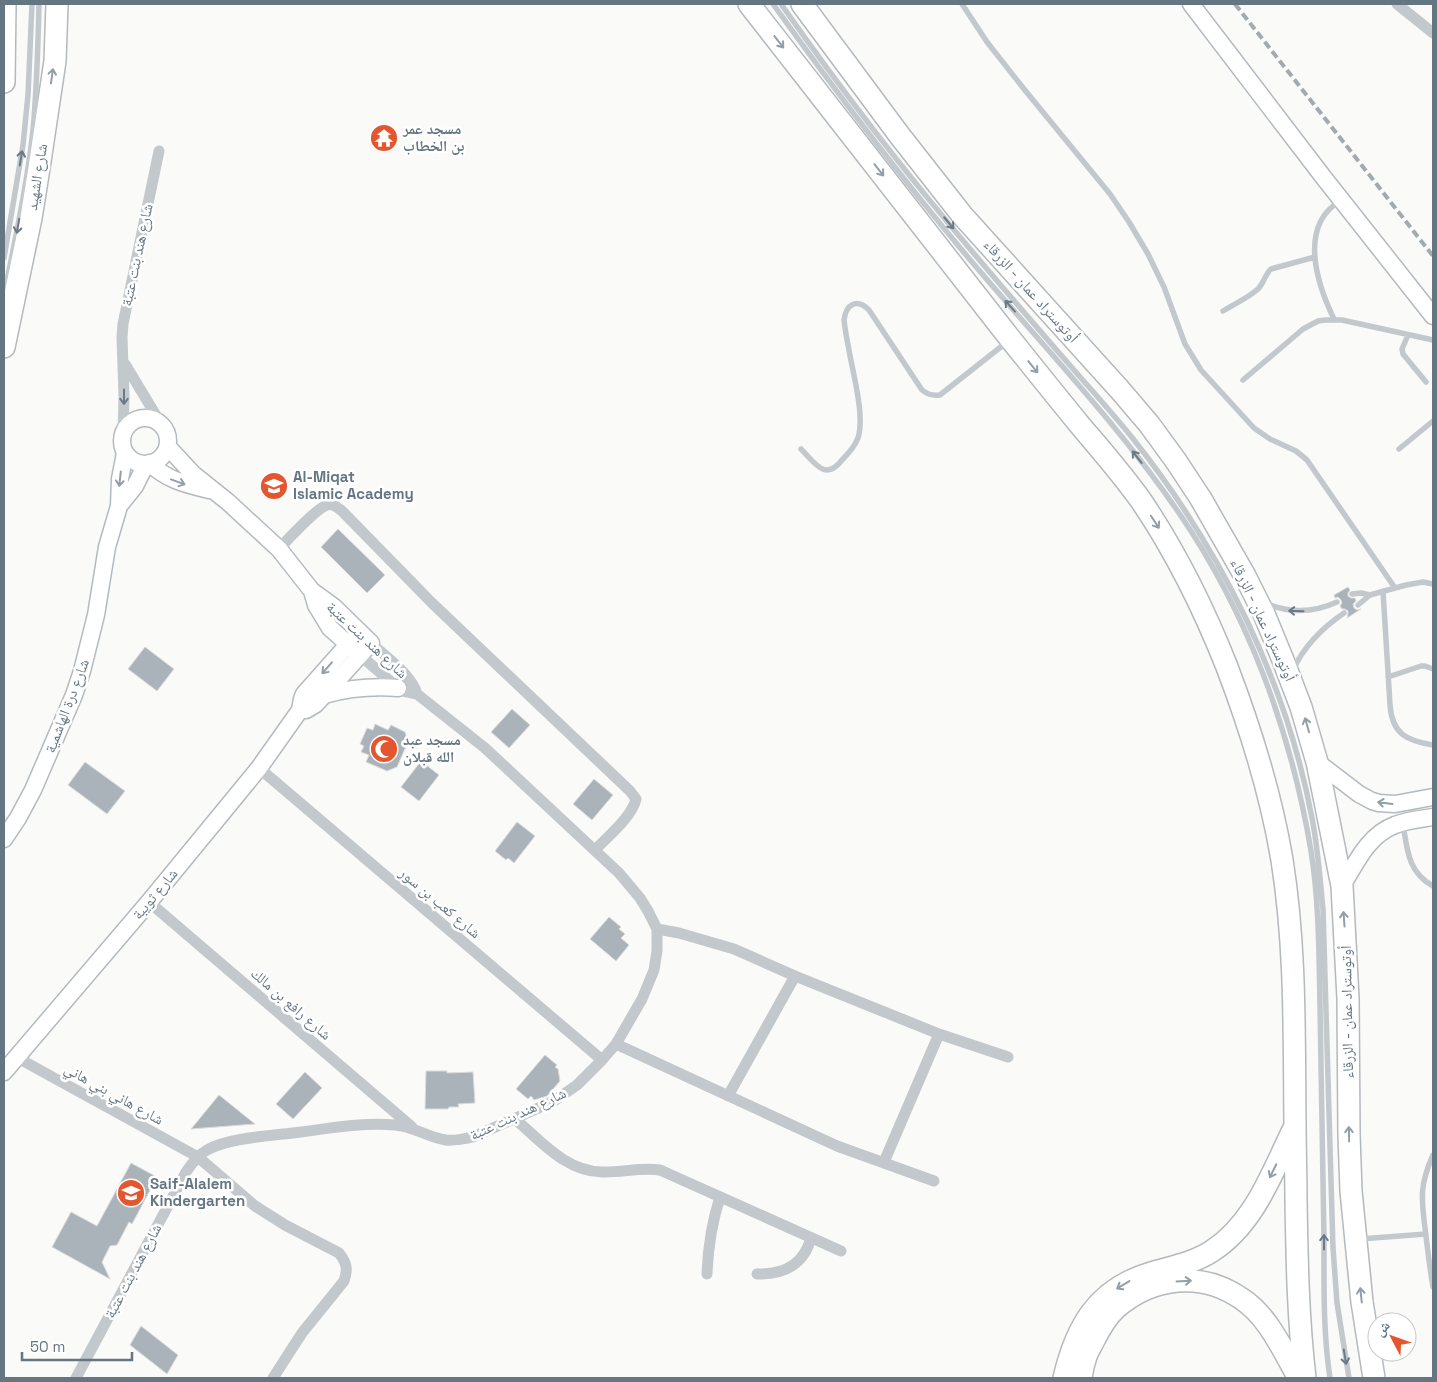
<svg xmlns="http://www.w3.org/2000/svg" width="1437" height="1382" font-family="'Space Grotesk','Noto Naskh Arabic',sans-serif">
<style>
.building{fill:#aab3b9;stroke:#dcdcda}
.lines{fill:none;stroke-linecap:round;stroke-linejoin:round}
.secondary-casing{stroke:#b3babf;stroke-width:19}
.highway-casing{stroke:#b4b9bd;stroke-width:24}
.lane{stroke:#c3c8cc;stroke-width:5.5}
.street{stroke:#c3c8cc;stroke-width:11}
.secondary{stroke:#fff;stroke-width:16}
.highway{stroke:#fff;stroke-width:21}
.rail{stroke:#a2aab0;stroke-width:4;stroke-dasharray:8 4;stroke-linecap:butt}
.oneway{stroke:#939fa8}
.oneway2{stroke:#6a7a87}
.labels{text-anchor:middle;stroke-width:5;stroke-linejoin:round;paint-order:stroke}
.poi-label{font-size:15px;font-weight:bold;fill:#657683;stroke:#fff;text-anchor:start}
.street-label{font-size:15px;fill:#657683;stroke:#fff}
</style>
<rect width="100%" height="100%" fill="#fafaf8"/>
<path class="building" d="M338,529L385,575L367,593L321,547Z
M1348,587L1350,590L1348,593V596L1351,598H1355L1356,601L1353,604L1354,608L1357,610L1361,609L1347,618L1348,614V611L1345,609H1342L1340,606L1342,603L1341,600L1338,597L1335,598L1334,595Z
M145,647L174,669L157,691L128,669Z
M512,709L530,725L509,748L491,732Z
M375,724L388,730L391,725L405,732L408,742L397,767L387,771L366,762L369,755L361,752L364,746L360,744L367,728L373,730Z
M421,761L439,775L419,801L401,787Z
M85,762L125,791L107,814L68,785Z
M594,779L613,795L592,820L573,804Z
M517,822L535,836L514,863L508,858L506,860L495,851Z
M609,917L621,927L619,929L625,934L621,938L629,945L616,961L590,939Z
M545,1055L557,1065L555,1067L558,1069L560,1081L547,1096L534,1100L531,1096L528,1099L516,1089Z
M426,1071H447V1073L473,1072L475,1103L458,1104L459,1107H449L448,1109H425Z
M305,1072L322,1088L293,1119L276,1104Z
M219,1095L255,1124L191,1129Z
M131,1163L157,1177L132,1224L129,1222L117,1245L110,1246L102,1262L110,1279L52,1247L71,1212L97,1226Z
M141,1326L178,1355L167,1374L130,1345Z"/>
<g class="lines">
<defs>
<path id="secondary" d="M1191,4L1324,178L1433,316
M122 441a23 23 0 1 1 46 0a23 23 0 1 1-46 0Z
M168,447L193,474L228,502L279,549L312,591L316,605L330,628L360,655
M149,463C169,481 185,484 209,490
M119,506L135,486L146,464
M324,695C349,688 372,686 398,688
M300,710H306L316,704L371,643L334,607L312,591
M1317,762L1359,794L1372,801L1379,803L1395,804L1433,797
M4,839L18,818L33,790L74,695L82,671L96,615L107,547L119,506L120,479L125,453
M1342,886C1356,863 1368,835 1395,825C1407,820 1421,819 1433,817
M4,1072L149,902L259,768L300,710L302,699L304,694L359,632"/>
<path id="highway" d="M749,4C833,112 917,220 1001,327C1027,360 1053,392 1079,424C1101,450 1123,475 1142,502C1177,554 1204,609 1227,667C1251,730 1271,794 1282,860C1296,948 1294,1035 1295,1123C1295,1149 1296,1175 1296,1200C1297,1260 1298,1319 1305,1378
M802,4L900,136L962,215L1120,390L1149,424L1176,461L1201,499L1245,576L1264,614L1283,660L1301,707L1317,762L1342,886L1348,998L1349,1135L1351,1191L1362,1302L1374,1378
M4,82L5,4
M4,347L31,218L39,168L55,61L57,4
M1064,1378C1076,1327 1097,1289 1151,1273C1171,1267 1194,1263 1212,1251C1254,1224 1272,1173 1293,1130
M1081,1378C1082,1372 1083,1365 1085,1360C1086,1354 1090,1348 1093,1342C1099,1330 1106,1317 1116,1308C1153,1276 1202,1271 1242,1299C1269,1317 1283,1351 1299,1378"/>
</defs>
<use href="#secondary" class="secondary-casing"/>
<use href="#highway" class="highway-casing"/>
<path class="lane" d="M773,4C836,92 902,179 972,262C1042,345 1118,424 1179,513C1248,614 1291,731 1311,851C1319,900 1319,956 1320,1006C1322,1083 1323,1161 1324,1239C1324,1286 1323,1332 1330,1378
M781,4C842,91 907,175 976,256C1008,294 1041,332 1074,370C1094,393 1115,416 1134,440C1221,550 1286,680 1312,818C1318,848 1320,879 1323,909L1333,1248L1337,1303L1349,1378
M962,4L987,42L1024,89L1110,194L1129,222L1148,254L1164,287L1185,344L1201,370L1254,428L1270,439L1296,451L1307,460L1395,588
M4,258L23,145L28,95L32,4
M4,295C15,240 27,185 33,130C37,88 38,46 39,4
M1223,311C1234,304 1248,298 1258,289C1264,283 1265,274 1271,269L1315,257
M1334,319C1317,284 1298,226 1340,201
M1408,335L1402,349L1403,354L1426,382
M1243,380L1303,329L1318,321L1326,320H1342L1433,340
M801,449C815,463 825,482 842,460C848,454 855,446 858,438C865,415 853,374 849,350C847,340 845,330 844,320C846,304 857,298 869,310L922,390C928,395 933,396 940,395L1007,342
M1399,449L1433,421
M1383,591L1390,705C1392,734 1407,741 1433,745
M1352,594L1361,593L1370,595
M1265,603C1290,614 1313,613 1337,602
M1358,605L1370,595L1406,585L1423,582L1433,584
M1293,670C1304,646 1322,628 1344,613
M1388,677L1421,666H1425L1433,669
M1403,824C1407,849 1408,873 1433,886
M1433,1155C1418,1188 1422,1202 1426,1236C1428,1253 1430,1270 1433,1287
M1360,1239L1426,1234"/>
<path class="street" d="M1397,4L1433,33
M125,364L160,422
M123,434L124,397L122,337L123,324L159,151
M279,549C287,540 317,508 327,505C333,503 336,507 341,510L432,603L630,791L636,799C632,817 608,836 595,850
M371,643C386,657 411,674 417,694
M259,768L602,1060
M149,902L412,1127
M657,929L679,933L734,949L795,976L939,1034L1008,1057
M616,1044L837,1146L934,1181
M16,1057L198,1157L255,1206L285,1225L339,1253C347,1263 348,1270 344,1281L302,1333L273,1378
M728,1096L795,976
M515,1119C541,1141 565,1171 602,1172C621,1173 640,1167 660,1170L841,1251
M884,1162L939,1034
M707,1274C708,1247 712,1222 720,1197
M757,1274C784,1275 804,1264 811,1238
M76,1378L186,1172C192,1163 198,1155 207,1150C228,1138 268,1136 293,1133C326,1129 361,1122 395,1125C413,1126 429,1138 446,1140C455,1141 464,1139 473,1137L554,1101L577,1085L602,1060L616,1044L642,999L654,970L657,951V929L648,911L640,898L619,873L485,748L417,694L403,691L398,688L360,655"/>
<use href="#secondary" class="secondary"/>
<use href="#highway" class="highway"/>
<path class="rail" d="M1235,4L1433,256"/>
</g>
<defs><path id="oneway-shaft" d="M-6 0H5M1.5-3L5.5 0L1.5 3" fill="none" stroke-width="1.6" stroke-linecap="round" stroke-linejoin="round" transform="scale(1.25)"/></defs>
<g class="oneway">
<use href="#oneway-shaft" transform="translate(779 42) rotate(52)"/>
<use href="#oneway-shaft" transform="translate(52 76) rotate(-82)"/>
<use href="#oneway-shaft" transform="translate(879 170) rotate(52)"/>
<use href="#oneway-shaft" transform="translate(1033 367) rotate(51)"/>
<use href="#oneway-shaft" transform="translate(120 479) rotate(96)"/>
<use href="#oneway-shaft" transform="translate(178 482) rotate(20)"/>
<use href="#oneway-shaft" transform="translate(1155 522) rotate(57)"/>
<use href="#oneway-shaft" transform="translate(327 668) rotate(131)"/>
<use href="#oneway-shaft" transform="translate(1307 725) rotate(-106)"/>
<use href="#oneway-shaft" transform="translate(1385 803) rotate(-173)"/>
<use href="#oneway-shaft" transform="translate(1344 919) rotate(-94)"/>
<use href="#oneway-shaft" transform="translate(1349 1134) rotate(-91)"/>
<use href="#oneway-shaft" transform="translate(1273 1171) rotate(116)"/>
<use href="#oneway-shaft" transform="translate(1184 1281) rotate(-3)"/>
<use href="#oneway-shaft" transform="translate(1123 1285) rotate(149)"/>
<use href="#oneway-shaft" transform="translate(1361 1295) rotate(-96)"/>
</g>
<g class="oneway2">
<use href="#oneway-shaft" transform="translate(21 158) rotate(-81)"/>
<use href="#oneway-shaft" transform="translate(949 223) rotate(50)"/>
<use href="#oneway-shaft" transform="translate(18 226) rotate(100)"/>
<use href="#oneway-shaft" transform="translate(1010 306) rotate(-132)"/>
<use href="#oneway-shaft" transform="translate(124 397) rotate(90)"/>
<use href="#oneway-shaft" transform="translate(1137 457) rotate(-128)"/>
<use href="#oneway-shaft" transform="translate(1296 611) rotate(-178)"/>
<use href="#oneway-shaft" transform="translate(1324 1242) rotate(-90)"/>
<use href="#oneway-shaft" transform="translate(1345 1357) rotate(81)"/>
</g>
<defs>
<symbol id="temple-disc" viewBox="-11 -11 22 22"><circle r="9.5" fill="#e4572e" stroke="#fff"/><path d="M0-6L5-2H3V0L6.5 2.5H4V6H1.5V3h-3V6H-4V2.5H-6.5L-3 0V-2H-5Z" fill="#fff"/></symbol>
<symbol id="school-disc" viewBox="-11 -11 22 22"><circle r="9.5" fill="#e4572e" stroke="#fff"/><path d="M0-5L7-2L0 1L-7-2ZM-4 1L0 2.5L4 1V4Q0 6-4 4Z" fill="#fff"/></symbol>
<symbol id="mosque-disc" viewBox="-11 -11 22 22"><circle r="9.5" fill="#e4572e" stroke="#fff"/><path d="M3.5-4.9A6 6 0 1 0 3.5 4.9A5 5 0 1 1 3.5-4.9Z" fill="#fff"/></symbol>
</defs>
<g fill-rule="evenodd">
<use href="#temple-disc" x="368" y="122" width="32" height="32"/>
<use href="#school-disc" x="258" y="470" width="32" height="32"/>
<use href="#mosque-disc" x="368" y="733" width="32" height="32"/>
<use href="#school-disc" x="115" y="1177" width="32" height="32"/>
</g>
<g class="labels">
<g class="poi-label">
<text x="403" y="134">مسجد عمر<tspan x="403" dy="17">بن الخطاب</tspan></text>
<text x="293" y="482">Al-Miqat<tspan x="293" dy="17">Islamic Academy</tspan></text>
<text x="403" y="745">مسجد عبد<tspan x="403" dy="17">الله قبلان</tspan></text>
<text x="150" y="1189">Saif-Alalem<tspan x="150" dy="17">Kindergarten</tspan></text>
</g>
<g class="street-label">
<text transform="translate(37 177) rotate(-81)" y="5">شارع الشهيد</text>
<text transform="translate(137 255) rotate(-78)" y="5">شارع هند بنت عتبة</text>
<text transform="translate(1031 291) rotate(48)" y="5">أوتوستراد عمان - الزرقاء</text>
<text transform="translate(1263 620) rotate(65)" y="5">أوتوستراد عمان - الزرقاء</text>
<text transform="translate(367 640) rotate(43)" y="5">شارع هند بنت عتبة</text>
<text transform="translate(67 706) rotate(-69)" y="5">شارع درة الهاشمية</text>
<text transform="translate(155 894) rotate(-50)" y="5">شارع ثويبة</text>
<text transform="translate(440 903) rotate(40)" y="5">شارع كعب بن سور</text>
<text transform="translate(291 1004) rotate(41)" y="5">شارع رافع بن مالك</text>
<text transform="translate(1347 1012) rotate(-91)" y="5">أوتوستراد عمان - الزرقاء</text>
<text transform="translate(114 1094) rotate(29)" y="5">شارع هاني بني هاني</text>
<text transform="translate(518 1114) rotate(-25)" y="5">شارع هند بنت عتبة</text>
<text transform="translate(133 1271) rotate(-62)" y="5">شارع هند بنت عتبة</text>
</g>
</g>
<rect width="1437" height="1382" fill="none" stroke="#657683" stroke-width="10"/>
<g transform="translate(1392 1337) rotate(311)"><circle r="24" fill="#ffffff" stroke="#c1c8cd"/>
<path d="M0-4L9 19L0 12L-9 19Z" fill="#e4572e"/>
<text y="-8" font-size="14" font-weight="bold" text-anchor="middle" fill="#657683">ش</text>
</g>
<path d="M22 1352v8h110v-8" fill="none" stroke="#657683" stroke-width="2.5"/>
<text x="30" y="1352" font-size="15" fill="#657683" stroke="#ffffff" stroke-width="4" paint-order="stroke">50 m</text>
</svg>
